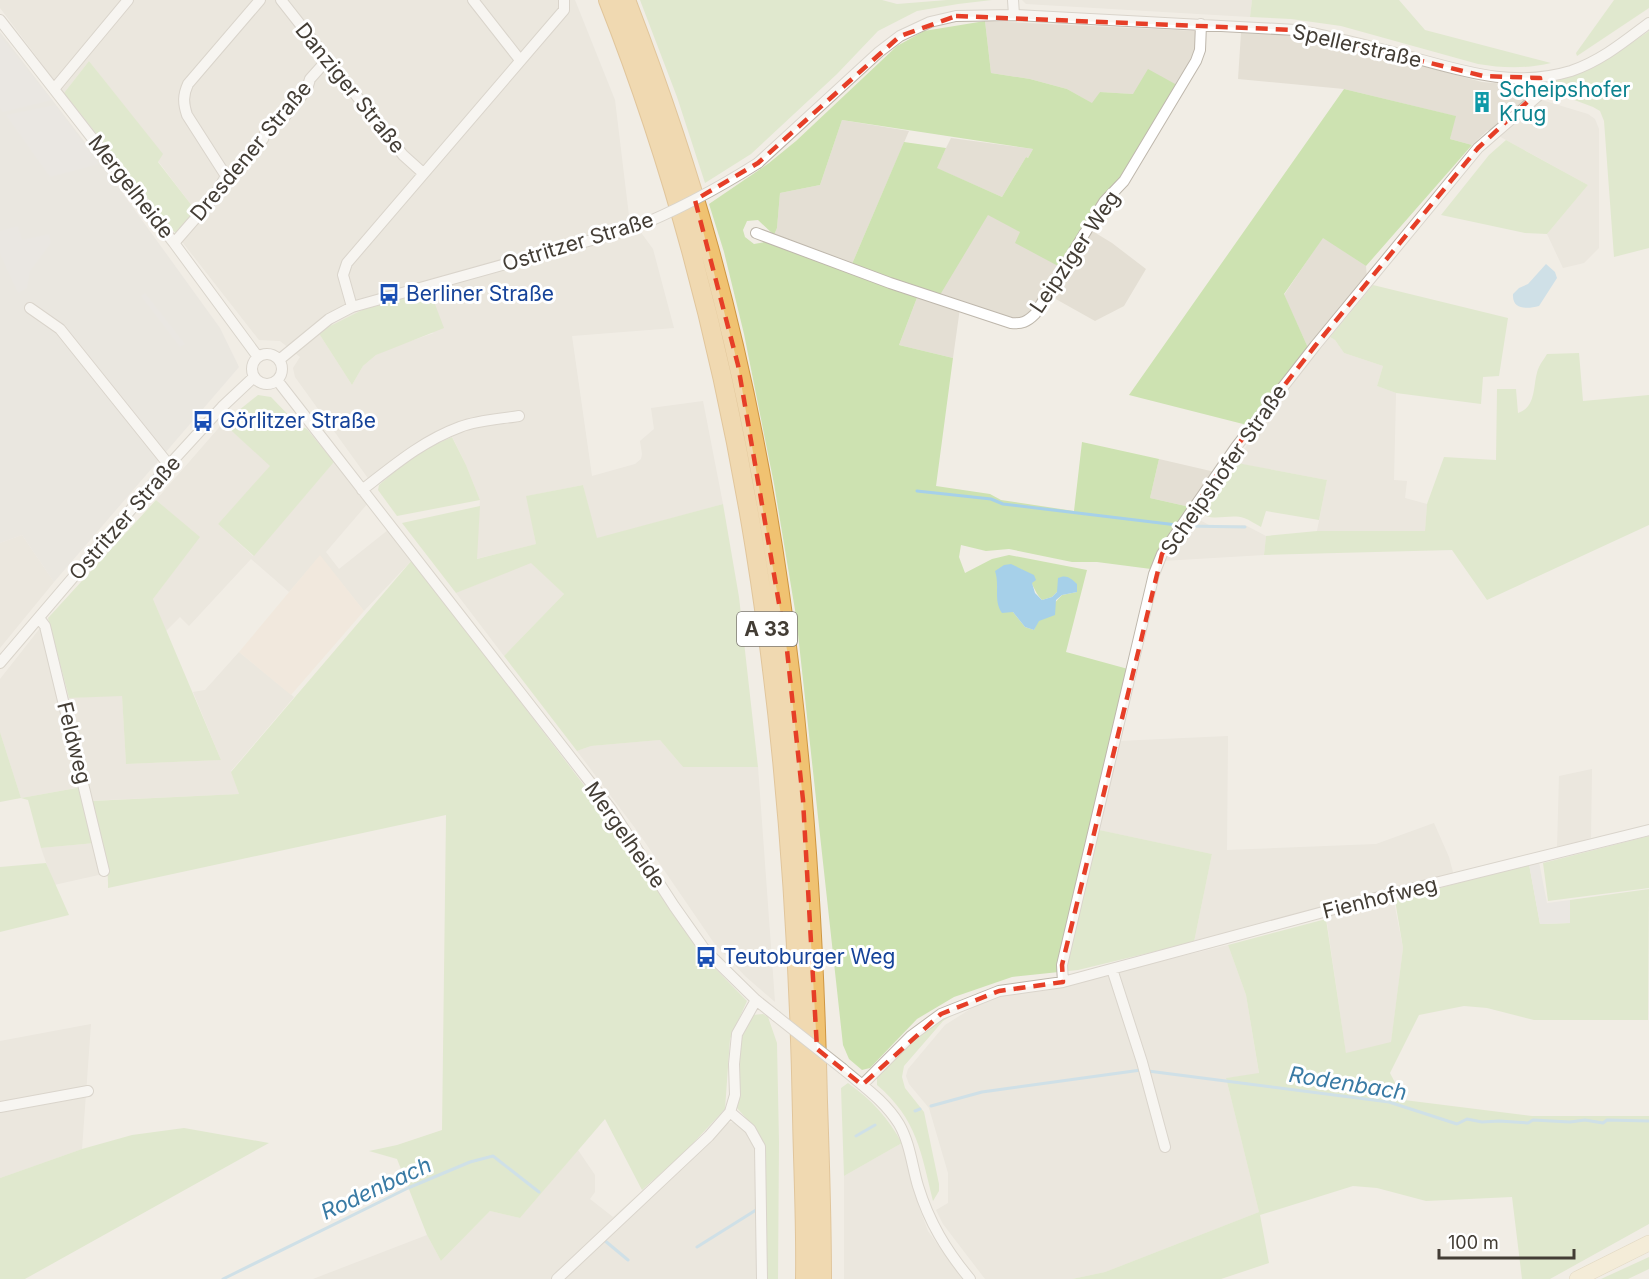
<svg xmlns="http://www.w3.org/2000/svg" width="1649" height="1279" font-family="Inter,sans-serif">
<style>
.residential{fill:#e4dfd4;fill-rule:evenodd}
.commercial{fill:#f1e3d2}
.industrial{fill:#e3dfda}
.green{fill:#cde2b1;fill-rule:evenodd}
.parking{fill:#e2e0dd}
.water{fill:#a6d0e9}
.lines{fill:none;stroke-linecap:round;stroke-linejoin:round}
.stream{stroke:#a6d0e9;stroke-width:3}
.street-casing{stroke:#beb7ac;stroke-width:12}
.secondary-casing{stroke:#cdbd98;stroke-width:16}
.highway-casing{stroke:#ce9642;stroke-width:20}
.street{stroke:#fff;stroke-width:10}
.secondary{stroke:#f9ebc7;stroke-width:15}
.highway{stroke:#f0c271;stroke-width:18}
.street-bridge-casing{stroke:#beb7ac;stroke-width:12;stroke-linecap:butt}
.street-bridge{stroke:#fff;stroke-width:10}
.marked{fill:none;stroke:#e63e27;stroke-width:4.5;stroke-dasharray:12 8;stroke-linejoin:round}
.labels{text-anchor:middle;stroke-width:6;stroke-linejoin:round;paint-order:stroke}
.shield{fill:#fff;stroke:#7b7772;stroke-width:1.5}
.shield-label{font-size:20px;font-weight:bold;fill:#433d35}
.street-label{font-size:21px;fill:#433d35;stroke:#fff}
.culture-label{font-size:21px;fill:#0d838f;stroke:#fff;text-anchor:start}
.transit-label{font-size:21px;fill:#164399;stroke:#fff;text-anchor:start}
.water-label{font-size:22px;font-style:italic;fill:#397aa4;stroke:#fff}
</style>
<rect width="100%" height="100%" fill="#f1ede5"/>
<path class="residential" d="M0,0H575L615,100L629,216L653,249L674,328L572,336L592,476L635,464L641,459L642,454L640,441L654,429L651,408L703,401L723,504L596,539L583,485L527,496L536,544L476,559L480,500L466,465L449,430L370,481L295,377L293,368L300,357L280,341L259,340L176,234L196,211L158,161L162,154L89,61L64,93L0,8ZM364,309L434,333L390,348L376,355L363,366L352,385L318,332Z
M1022,0H1252L1250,17L1026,4Z
M985,21L1198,31L1196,55L1177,85L1133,94L1100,92L1093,104L1067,89L1030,79L991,73Z
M1241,33L1295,35L1330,41L1482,82L1529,86L1532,96L1545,101L1588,114L1595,119L1599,129V248L1584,263L1563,268L1547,234L1588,185L1488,130L1472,145L1450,139L1455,116L1344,89L1238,79Z
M842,120L909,131L852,264L774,235L777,228L780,193L820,185Z
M951,138L1033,149L1028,158L1026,157L1002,197L936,168Z
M988,214L1021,232L1016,243L1093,229L1094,232L1112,243L1146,269L1124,306L1095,321L1045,293L1032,313L1022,319L1012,320L961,301L953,358L899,345L918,295L970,243Z
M1323,237L1366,266L1367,278L1309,350L1284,295Z
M1330,337L1335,340L1344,353L1383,366L1377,386L1396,393L1394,480L1407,481L1405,498L1427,504L1425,531H1317L1327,480L1236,463L1260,424Z
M223,423L271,466L218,524L253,556L334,462L368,503L326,552L339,569L388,530L412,560L364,611L320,556L289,592L251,559L189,626L180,617L166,631L153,599L199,537L156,500Z
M1159,459L1215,472L1190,507L1150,498Z
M1190,517H1194L1209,525H1245L1266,536L1264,555L1162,561Z
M22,535L54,582L0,648V543Z
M531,562L564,594L504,656L456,593Z
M48,618L69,698L122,695L126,764L221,760L193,692L205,690L239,652L294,697L231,771L239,794L85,801L81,787L21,798L0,732V679Z
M1228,736L1227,850L1376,844L1434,823L1449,857L1454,876L1392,892L1403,948L1391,1043L1346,1054L1325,909L1194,942L1212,854L1099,830L1119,741Z
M660,740L683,767H758L775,1002L745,976L714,943L638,832L577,751L591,746Z
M1592,769L1591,838L1557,849L1559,776Z
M95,843L103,874L54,885L41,848Z
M1228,945L1246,995L1259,1074L1226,1078L1259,1212L1105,1272L1072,1279H985L943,1224L936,1210L948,1203V1173L929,1108L909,1084L906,1076L908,1069L945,1025L980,1003L999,995L1063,985Z
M91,1024L82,1149L0,1178V1041Z
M734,1122L753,1138L757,1148V1279H313L427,1235L441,1261L490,1211L520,1218L578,1150L595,1175V1192L590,1199L613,1217L684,1153L727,1123Z
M902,1143L920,1210L928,1231L962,1279H844V1176Z"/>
<path class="commercial" d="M320,555L364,611L291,695L239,652Z"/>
<path class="industrial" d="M0,32L100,162L220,328L239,367L54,582L22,535L0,543Z"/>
<path class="green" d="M640,0H882L897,4L947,0H992L958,4L917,11L878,31L837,74L751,154L705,183L677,97Z
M1252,0H1399L1425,30L1551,63C1526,69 1502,68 1478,64L1341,26L1291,19L1250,17Z
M1614,0H1649V8L1577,56L1576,53Z
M985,21L991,73L1030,79L1067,89L1092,103L1100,92L1133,94L1148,69L1177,85L1122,178L1060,267L1015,243L1020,232L988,215L940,295L852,264L904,142L946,148L937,168L1002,197L1026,157L1028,158L1033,149L842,120L820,185L780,193L777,228L774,235L758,220L747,221L743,230L745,237L754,244L770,241L918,295L899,345L953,358L936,486L990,494L1001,500L1074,511L1082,442L1159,459L1150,498L1190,507L1151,569L1097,562H1072L1009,549L986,551L961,545L959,557L965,573L992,559L1009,555L1087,570L1066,652L1128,669L1090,828L1212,854L1194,942L1078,970L1012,977L954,997L917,1019L870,1068L862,1070L849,1059L843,1045L796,616L774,484L744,334L724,252L709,204L769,163L796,141L897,46L924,31ZM1021,569C1032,578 1033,591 1042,600L1052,597L1058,591V578L1077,592L1062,595L1038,621L1034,630L1025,627L1013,612L997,589V578Z
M1649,31V248L1614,257L1604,121L1600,111L1593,107L1553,92V81C1591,72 1617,53 1649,31Z
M89,61L163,154L158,162L196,211L176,234L64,93Z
M1344,89L1456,116L1450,139L1472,145L1366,266L1323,238L1284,294L1309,350L1247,425L1129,395Z
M1506,140L1588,185L1547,234L1525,233L1441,215L1489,155Z
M1373,285L1508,318L1499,376L1483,377L1481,404L1396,393L1377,386L1383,366L1344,353L1335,340L1330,337Z
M430,291L444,328L376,355L363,366L352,385L318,332L364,309Z
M1579,353L1583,401L1649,395V525L1487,600L1452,550L1264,555L1266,536L1317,531H1425L1427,504L1444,457L1496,460L1497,389H1516L1518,413C1538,407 1532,382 1539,367C1541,362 1545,358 1547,354Z
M258,395L271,397L298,425L307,429L334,462L254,556L218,524L270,466L223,423Z
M452,437L466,465L480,500L397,516L378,490L379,485L416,453Z
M1232,462L1327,480L1319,520L1266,511L1261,527C1255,524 1250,520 1244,518C1229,513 1208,524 1199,510Z
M583,485L597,538L723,504L739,597L758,767H683L660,740L591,746L577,751L504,656L564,594L531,563L456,593L402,523L480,506L477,559L536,544L526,496Z
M156,500L200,537L153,599L221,760L126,764L122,696L69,698L48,618Z
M412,560L606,814L701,954L747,1001L730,1039L725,1109L684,1153L642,1190L605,1119L520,1218L490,1211L441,1261L427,1235L397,1159L369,1151L397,1145L442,1130L446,815L108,888C109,859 99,829 92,801L239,794L231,772Z
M0,732L21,798L82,787L95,843L41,848L28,800L21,798L0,802Z
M1649,836V888L1548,901L1543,863Z
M46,863L69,915L0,932V867Z
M1529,864L1540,924L1570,923V900L1649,889L1648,1020H1534L1487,1008L1464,1006L1419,1015L1390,1073L1404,1100L1532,1116H1649V1224L1550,1279H1522L1512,1197L1426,1201L1377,1188L1353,1186L1260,1215L1269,1263L1221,1279H1072L1105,1272L1259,1212L1226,1078L1259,1073L1246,995L1228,945L1326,919L1346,1053L1391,1042L1403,948L1395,900Z
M969,1005L943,1021L904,1066L902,1077L905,1088L924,1112L939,1184V1191L933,1201C921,1152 917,1119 877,1085V1075L913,1039L942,1016Z
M763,1014L768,1017L777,1043L779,1142L778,1279H765V1153L752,1125L737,1108C737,1076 734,1044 752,1015Z
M848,1083C872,1100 888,1118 902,1143L844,1176L841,1088Z
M184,1128L269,1143L25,1279H0V1178L82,1149L132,1135Z
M1649,1257V1269L1628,1279H1601Z"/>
<path class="parking" d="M0,36L52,100L3,112L0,108Z
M55,105L99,164L50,177L6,115Z
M18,226L22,240L49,234L51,243L30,271L27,288L18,293L0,254V231Z
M145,293L185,344L180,347L141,296Z
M1539,862L1547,903L1570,900V923L1540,924L1529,864Z"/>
<path class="water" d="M1546,264L1555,272L1557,278L1539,306C1527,309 1512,310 1513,294L1519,288L1528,284Z
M1011,564L1034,575L1036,580L1032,583L1035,593L1042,600L1052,597L1057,592L1058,578C1066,574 1071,578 1077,584V592L1062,595L1056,600L1055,615L1039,621L1034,630L1025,627L1013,612L1002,613C993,601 1000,585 995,571L1004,565Z"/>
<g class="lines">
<path class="stream" d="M917,491L991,499L1003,504L1177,525
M1186,526L1245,527
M1148,1071L1389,1102L1457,1124L1467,1119L1482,1122L1499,1121L1528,1123L1533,1120L1570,1122L1585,1120L1603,1123L1607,1120L1649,1121
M931,1106L982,1092L1141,1070
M915,1111L920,1109
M856,1136L875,1125
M604,1240L628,1260
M697,1247L756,1210
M223,1279L408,1188L470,1162L493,1156L539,1192"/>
<defs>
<path id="street" d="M281,0L403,155L423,173
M473,0L520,60
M1013,0L1014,15
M0,20L174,243L258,357
M54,89L128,0
M758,163L879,52L900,36L930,22L956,16L1014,15L1296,30C1335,37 1373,47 1411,57C1466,72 1515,88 1571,71C1601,61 1625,41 1649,23
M226,176L187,115C183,103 183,95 188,84L260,0
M756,233L890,283L1011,323C1022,324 1027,322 1035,314L1104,202L1124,181L1196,61L1200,50L1201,24
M174,243L214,197L226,176L241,167L263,139L266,131L274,122L282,120L307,89L310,79L327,60
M352,307L343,275L347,263L564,10V0
M30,308L60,329L169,465
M252 369a15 15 0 1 1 30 0a15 15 0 1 1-30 0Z
M279,360L329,319L352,307L631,229
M277,380L611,809L674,906L705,950L756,1000L776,1016
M362,490C393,466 422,441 460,427C478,420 500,419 519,416
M39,618L45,626L104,871
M0,663L169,465L222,407L254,377
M1112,969L1142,1062L1165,1147
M1063,982L1062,965L1154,574L1162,554L1236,447L1315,346L1478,148L1539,95L1541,89L1540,78
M843,1069C863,1086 885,1101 899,1124C910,1143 912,1166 918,1186C929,1222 946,1250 970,1279
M862,1085L911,1036L941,1014L999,991L1063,982L1379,897L1649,830
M0,1107L88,1091
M730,1112L750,1129L760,1147L762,1279
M557,1279L709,1136L730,1112L735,1095L734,1064L737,1034L756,1000"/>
<path id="secondary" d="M1577,1279L1649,1243"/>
<path id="highway" d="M608,0C748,354 795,736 802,1115C803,1170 806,1225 805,1279
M626,0C657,81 686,164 709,248C786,525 812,816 818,1102C820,1161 822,1220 822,1279"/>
</defs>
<use href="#street" class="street-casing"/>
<use href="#secondary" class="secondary-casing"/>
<use href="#highway" class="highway-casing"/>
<use href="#street" class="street"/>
<use href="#secondary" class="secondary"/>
<use href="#highway" class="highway"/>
<defs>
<path id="street-bridge" d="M631,229C676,211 717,189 758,163
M776,1016L843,1069"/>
</defs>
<use href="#street-bridge" class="street-bridge-casing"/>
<use href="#street-bridge" class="street-bridge"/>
</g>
<path d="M0 0H1649V1279H0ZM956,16L1296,30L1483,76L1540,78L1541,89L1478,148L1315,346L1236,447L1162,554L1062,965L1063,982L999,991L941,1014L862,1085L817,1049L803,800L787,650L738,365L695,200L758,163L900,36Z" fill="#f1ede5" fill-opacity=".55" fill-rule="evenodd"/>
<path class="marked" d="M956,16L1296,30L1483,76L1540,78L1541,89L1478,148L1315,346L1236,447L1162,554L1062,965L1063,982L999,991L941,1014L862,1085L817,1049L803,800L787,650L738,365L695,200L758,163L900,36Z"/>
<defs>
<symbol id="building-bare" viewBox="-9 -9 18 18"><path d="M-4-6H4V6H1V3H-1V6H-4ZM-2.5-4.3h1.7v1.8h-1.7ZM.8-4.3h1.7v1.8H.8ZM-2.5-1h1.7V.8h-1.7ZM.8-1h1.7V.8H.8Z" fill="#0f9aa8" stroke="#fff" stroke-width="2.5" paint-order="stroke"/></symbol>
<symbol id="bus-bare" viewBox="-9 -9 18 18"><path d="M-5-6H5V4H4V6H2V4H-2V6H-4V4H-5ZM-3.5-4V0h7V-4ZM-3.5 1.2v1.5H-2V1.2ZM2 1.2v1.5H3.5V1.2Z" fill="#1a4fb4" stroke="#fff" stroke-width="2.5" paint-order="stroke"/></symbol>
</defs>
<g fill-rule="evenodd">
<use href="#building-bare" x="1467" y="87" width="30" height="30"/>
<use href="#bus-bare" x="374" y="279" width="30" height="30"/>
<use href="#bus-bare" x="188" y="406" width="30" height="30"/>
<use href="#bus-bare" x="691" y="942" width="30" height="30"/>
</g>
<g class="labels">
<rect class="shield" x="737" y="612" width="60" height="34" rx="4.5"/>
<g class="shield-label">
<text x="767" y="636">A 33</text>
</g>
<g class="street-label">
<text transform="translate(1357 46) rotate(13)" y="7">Spellerstraße</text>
<text transform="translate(350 88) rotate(51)" y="7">Danziger Straße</text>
<text transform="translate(251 151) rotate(-50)" y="7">Dresdener Straße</text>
<text transform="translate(131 187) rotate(52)" y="7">Mergelheide</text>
<text transform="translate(578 242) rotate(-17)" y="7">Ostritzer Straße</text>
<text transform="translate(1075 252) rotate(-56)" y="7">Leipziger Weg</text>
<text transform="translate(1224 470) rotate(-55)" y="7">Scheipshofer Straße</text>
<text transform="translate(125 518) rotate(-49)" y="7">Ostritzer Straße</text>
<text transform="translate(74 743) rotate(76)" y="7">Feldweg</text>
<text transform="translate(625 835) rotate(55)" y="7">Mergelheide</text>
<text transform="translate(1380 898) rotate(-14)" y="7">Fienhofweg</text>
</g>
<g class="culture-label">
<text x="1499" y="97">Scheipshofer<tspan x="1499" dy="24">Krug</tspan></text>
</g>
<g class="transit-label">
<text x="406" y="301">Berliner Straße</text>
<text x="220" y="428">Görlitzer Straße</text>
<text x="723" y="964">Teutoburger Weg</text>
</g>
<g class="water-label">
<text transform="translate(1348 1083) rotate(9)" y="8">Rodenbach</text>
<text transform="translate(376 1188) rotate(-25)" y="8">Rodenbach</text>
</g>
</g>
<path d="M1439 1249v9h135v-9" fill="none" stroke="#433d35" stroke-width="3"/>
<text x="1448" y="1249" font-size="18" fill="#433d35" stroke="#ffffff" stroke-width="4.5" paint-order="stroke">100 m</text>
</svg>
